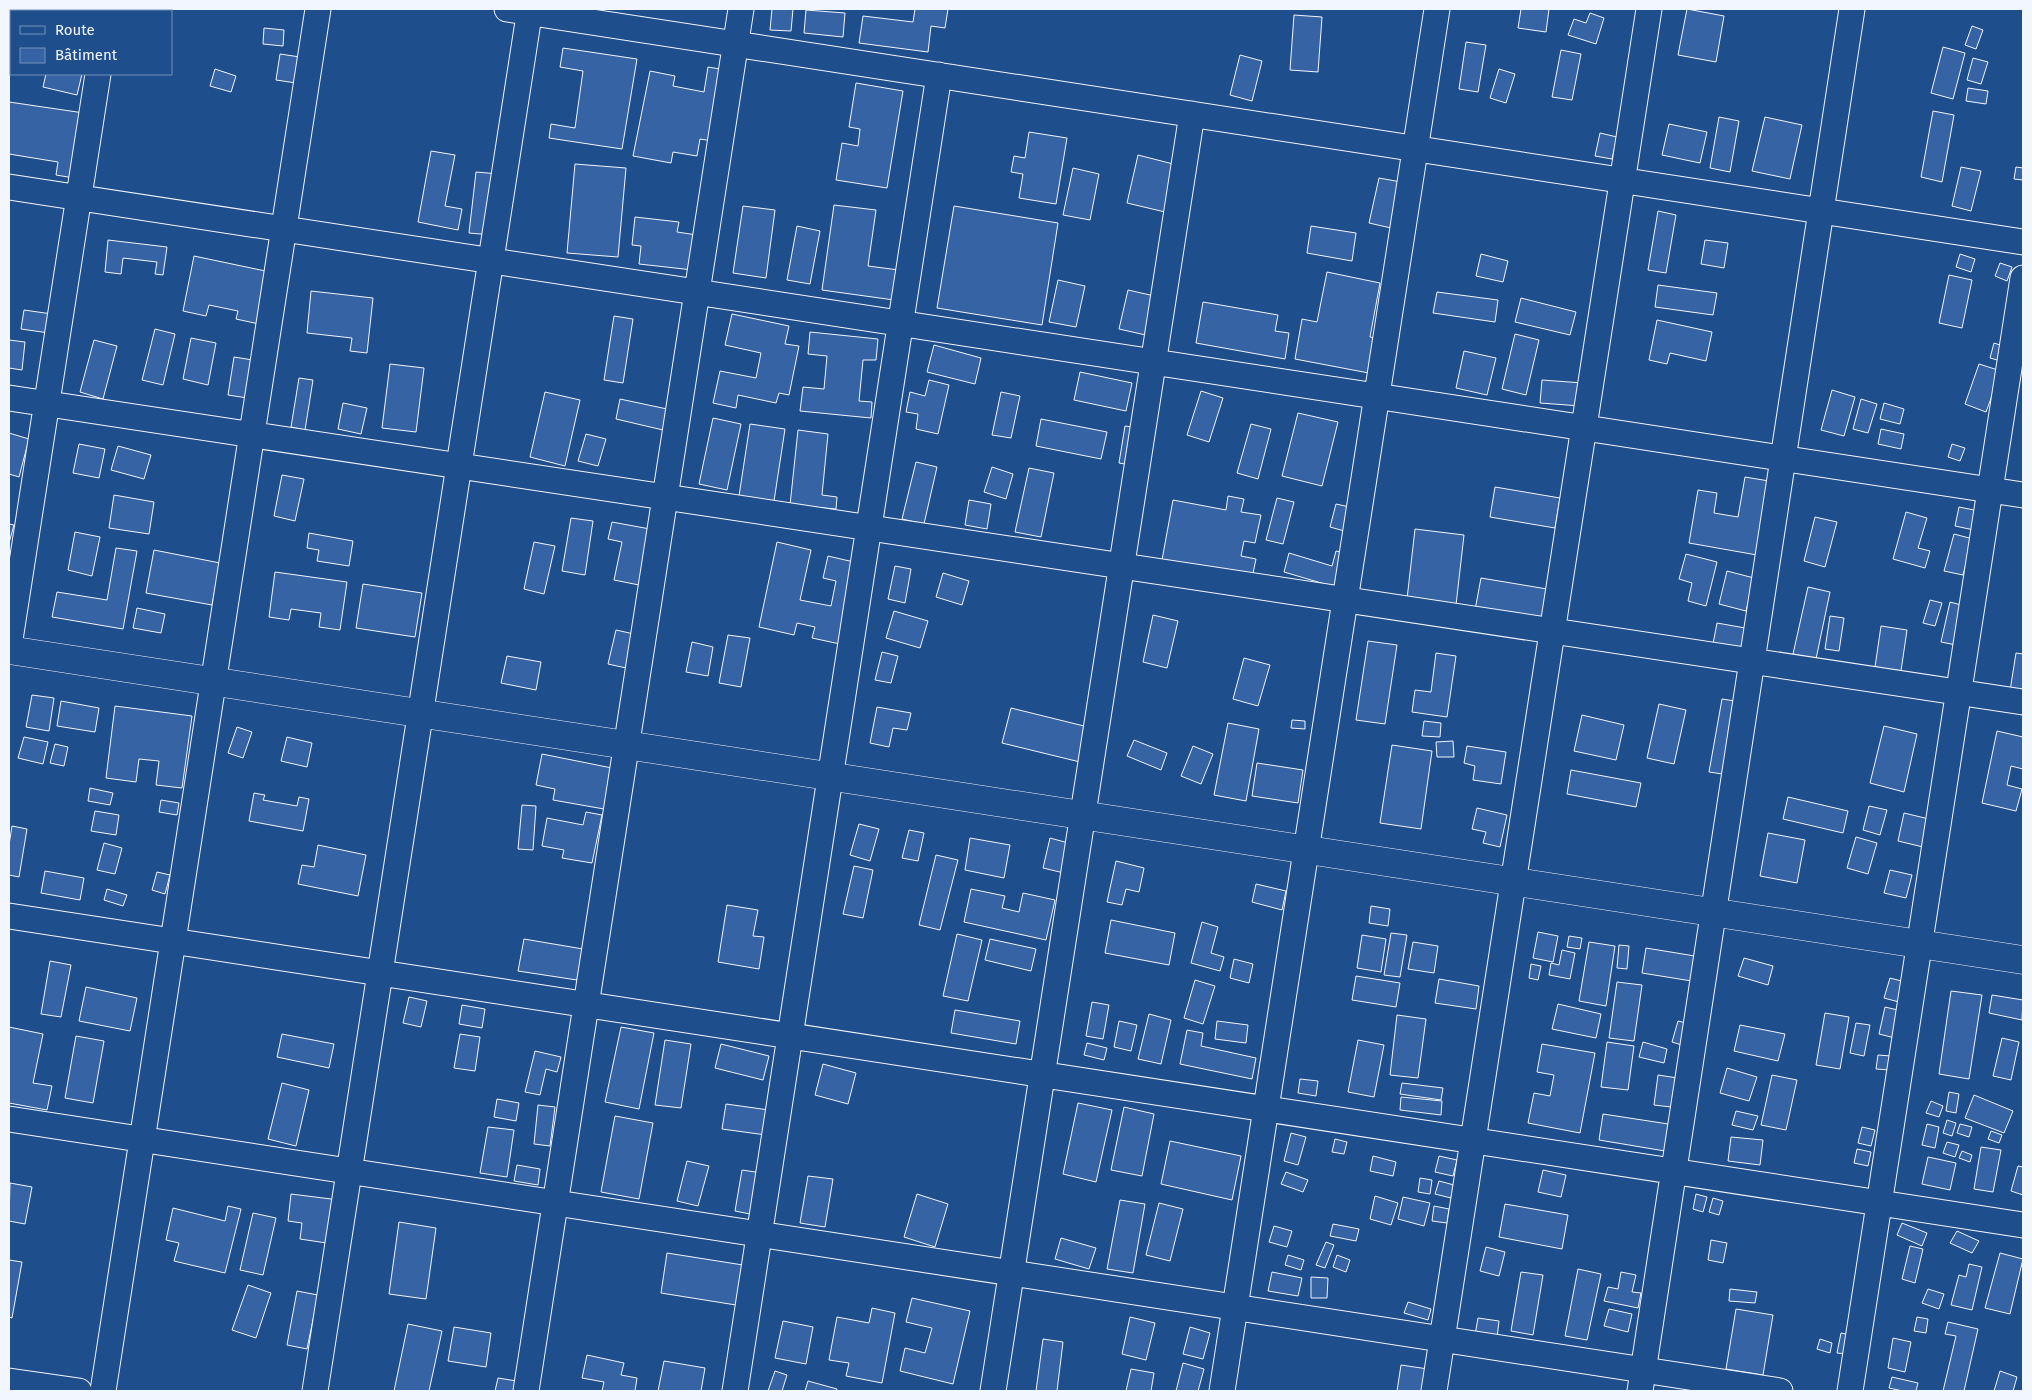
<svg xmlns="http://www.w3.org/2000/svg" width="2032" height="1400" font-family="'Fira Sans',sans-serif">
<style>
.building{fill:#3563a3;stroke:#f2f6ff}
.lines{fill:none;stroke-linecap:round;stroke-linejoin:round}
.street-casing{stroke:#f2f6ff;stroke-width:27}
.secondary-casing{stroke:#f2f6ff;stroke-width:29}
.street{stroke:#1f4e8c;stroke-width:25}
.secondary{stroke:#1f4e8c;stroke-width:28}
</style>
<rect width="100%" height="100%" fill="#1f4e8c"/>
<path class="building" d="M37,9H71V11H36Z
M772,9H793L791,31L770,30Z
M915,9H948L945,28L931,26L928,52L859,43L863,16L913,22Z
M1521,9H1549L1546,32L1518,28Z
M1687,9L1724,16L1716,62L1678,55Z
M806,10L845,13L843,37L804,33Z
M1590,13L1604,18L1596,44L1568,35L1574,19L1586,23Z
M1294,15L1322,17L1318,72L1290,70Z
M1972,26L1983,30L1976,49L1965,45Z
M264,28L284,30L283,46L263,44Z
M1466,42L1486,45L1478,92L1459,89Z
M1943,47L1965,53L1953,99L1931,93Z
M563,48L637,59L622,149L549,138L551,124L575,128L583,71L560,67Z
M1561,50L1581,54L1572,100L1552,97Z
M280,54L300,57L296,83L276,80Z
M1240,55L1262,61L1252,101L1230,95Z
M1973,58L1988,62L1981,84L1967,80Z
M708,67L726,70L712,141L700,139L697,156L673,152L671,163L633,156L650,71L675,76L673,86L704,92Z
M215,69L236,76L231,92L210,86Z
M1499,69L1515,74L1506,103L1490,98Z
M46,74H82L77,95L43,87Z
M856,83L903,91L887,188L836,180L842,143L858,146L860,129L849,127Z
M1968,88L1988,91L1986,104L1966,101Z
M9,102L84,113L74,178L56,175L58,162L9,154Z
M1933,111L1954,115L1942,182L1921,177Z
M1719,117L1739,121L1730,172L1710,168Z
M1765,117L1802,125L1790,179L1752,171Z
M1669,124L1707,132L1700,163L1662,155Z
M1029,132L1067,138L1056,204L1019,198L1023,174L1011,172L1014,156L1025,158Z
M1600,133L1617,137L1612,159L1595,156Z
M431,151L455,155L445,206L462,209L458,230L418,222Z
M1138,155L1177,165L1165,212L1127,203Z
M575,164L626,168L618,257L567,253Z
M1961,167L1981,171L1971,211L1952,206Z
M2016,167L2023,168V180L2014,179Z
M1073,168L1099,174L1090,220L1063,215Z
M476,172L499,174L492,235L469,233Z
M1379,178L1401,182L1391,228L1369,223Z
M834,205L876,210L868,266L899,270L894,300L822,290Z
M743,206L775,210L766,278L733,273Z
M954,206L1058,223L1042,325L937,308Z
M1658,211L1676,215L1666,273L1648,270Z
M635,217L679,222L677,232L697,235L693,270L639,264L641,246L632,245Z
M797,226L820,231L810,284L787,280Z
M1311,226L1356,233L1352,261L1307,253Z
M108,240L167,247L163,275L155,274L157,262L123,258L121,274L105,272Z
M1705,240L1728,243L1724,268L1701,264Z
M1481,254L1508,261L1503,282L1476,276Z
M1960,254L1975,259L1971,272L1956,267Z
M194,256L270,272L259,324L236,319L238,311L209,305L206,316L183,311Z
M2000,263L2012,267L2007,281L1995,276Z
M1327,272L1380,283L1370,337L1381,339L1374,374L1295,359L1302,319L1317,322Z
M1949,275L1972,280L1962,328L1939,323Z
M1058,280L1085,286L1076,327L1049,322Z
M1658,285L1717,293L1713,315L1655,307Z
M1128,290L1159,297L1150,336L1119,329Z
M311,291L373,298L367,353L350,351L352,338L307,333Z
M1437,292L1498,300L1495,322L1433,313Z
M1521,298L1576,312L1570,335L1515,322Z
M1203,302L1278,315L1275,331L1289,333L1285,359L1196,343Z
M24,310L52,314L49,333L21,329Z
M732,314L789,326L785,344L799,346L789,395L779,393L776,403L738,395L736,408L713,403L720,371L756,378L761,353L725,345Z
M614,316L633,319L623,383L604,380Z
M1657,320L1712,332L1706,361L1670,353L1667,364L1649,360Z
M155,329L175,334L163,385L142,380Z
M810,332L878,339L876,360H863L859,401L872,402L871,418L800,411L803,387L824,389L827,356L808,354Z
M1515,334L1539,340L1526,395L1502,389Z
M191,338L216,343L208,385L183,379Z
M9,340L25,342L22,370L9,368Z
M94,340L117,346L103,399L80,392Z
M1994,343L2006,347L2001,361L1990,358Z
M934,345L981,358L975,384L927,372Z
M1464,351L1496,358L1487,395L1456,388Z
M234,357L259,361L254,399L228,395Z
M390,364L424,368L416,432L382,428Z
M1979,364L2001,371L1986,412L1965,404Z
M1080,372L1132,383L1126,411L1074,400Z
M299,378L313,380L305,430L291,427Z
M929,380L949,385L938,434L916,429L918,414L906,412L910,392L925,396Z
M1542,380L1583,383L1581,406L1540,403Z
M1832,390L1855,397L1844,436L1821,430Z
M1201,391L1223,398L1209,442L1187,435Z
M545,392L580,400L565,466L530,457Z
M1001,392L1020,396L1011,438L992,435Z
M620,399L667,409L663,430L616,419Z
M1861,399L1877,404L1868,433L1853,429Z
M343,403L367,408L361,434L338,429Z
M1884,403L1904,409L1900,424L1880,419Z
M1298,413L1338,422L1322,486L1282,476Z
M713,418L741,424L727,490L699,484Z
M1041,419L1107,432L1101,459L1036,446Z
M750,424L785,429L774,501L739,496Z
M1251,424L1271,429L1258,479L1237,473Z
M1125,426L1142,428L1136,466L1119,463Z
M1881,429L1904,434L1901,449L1878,444Z
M798,430L828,434L822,495L837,497L836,509L790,505Z
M9,433L29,439L19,477L9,474Z
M586,434L606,439L598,466L578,461Z
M79,444L105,449L99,478L73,473Z
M1952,444L1965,448L1960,461L1948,457Z
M118,446L151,455L144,479L111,470Z
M916,462L937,467L924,524L902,519Z
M992,467L1013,474L1006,499L984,492Z
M1029,468L1054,473L1041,537L1015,532Z
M282,475L304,479L295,521L274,516Z
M1745,477L1769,481L1757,555L1689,543L1698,490L1717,493L1714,513L1738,517Z
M1495,487L1560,498L1555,528L1490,517Z
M114,495L154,502L149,534L109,528Z
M1228,496L1244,499L1241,512L1261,515L1255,543L1244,541L1241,556L1256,559L1252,578L1162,560L1173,500L1226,510Z
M1277,498L1294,502L1283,544L1266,540Z
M969,500L991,504L987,529L965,525Z
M1336,504L1354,508L1348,532L1330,527Z
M1959,507L1979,511L1974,530L1955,526Z
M1906,512L1927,518L1918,548L1930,551L1925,568L1893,559Z
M1815,517L1837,522L1825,567L1804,561Z
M571,518L593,521L585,575L562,571Z
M612,522L650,529L639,585L614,580L622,542L608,539Z
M9,524L14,525L9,543Z
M1415,529L1464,535L1456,605L1407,599Z
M75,532L100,537L92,576L68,570Z
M309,533L353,541L349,566L317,561L319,550L307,548Z
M1954,534L1973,539L1963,575L1944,571Z
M534,542L555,546L544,594L524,589Z
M777,542L811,550L800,600L831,606L836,581L823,578L828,556L858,563L840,644L812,638L815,627L797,623L794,635L759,627Z
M116,548L137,551L123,629L52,617L57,592L107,600Z
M154,550L220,563L212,605L146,593Z
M1336,551L1345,553L1335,587L1284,572L1289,553L1332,566Z
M1686,554L1717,562L1706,606L1688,601L1692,583L1679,579Z
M895,566L911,569L905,603L888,599Z
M1727,571L1754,578L1746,611L1719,604Z
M275,572L347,582L340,630L319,627L321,613L291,609L289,620L269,617Z
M943,573L969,581L962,605L936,597Z
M1481,578L1547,589L1541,622L1475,610Z
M363,584L422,593L415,637L356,628Z
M1808,587L1830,592L1816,659L1793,654Z
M1930,600L1942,603L1935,626L1923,623Z
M1950,602L1965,606L1956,645L1941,642Z
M137,608L165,614L161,633L133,628Z
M894,611L928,621L920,648L886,638Z
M1153,615L1178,621L1167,668L1143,662Z
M1830,616L1844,618L1839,651L1825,649Z
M1717,623L1751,629L1746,656L1712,649Z
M1881,626L1907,630L1901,671L1875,667Z
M616,630L634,634L626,668L608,664Z
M728,635L750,638L741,687L719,683Z
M1368,641L1397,645L1385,724L1356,720Z
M692,642L713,647L708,676L686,672Z
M882,652L898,656L891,683L875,680Z
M1436,653L1456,656L1447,717L1412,712L1415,690L1431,692Z
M2016,653L2023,654V693L2010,691Z
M507,656L541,662L536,690L501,683Z
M1244,658L1270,665L1258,706L1233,699Z
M32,695L54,698L49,731L26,727Z
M1722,699L1742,702L1729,775L1709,772Z
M61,701L99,708L95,732L57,726Z
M1659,704L1686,710L1674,764L1647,758Z
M115,706L192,716L182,788L156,785L159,761L139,759L136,782L106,778Z
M877,707L911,713L907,730L893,728L889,747L870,743Z
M1011,708L1088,727L1080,762L1002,743Z
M1582,715L1624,725L1616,760L1574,751Z
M1292,720L1305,721V729L1291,728Z
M1424,721L1441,723L1440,737L1422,736Z
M1228,723L1259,729L1246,801L1214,795Z
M1884,726L1917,734L1904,792L1870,783Z
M237,727L252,732L243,758L228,753Z
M1997,731L2023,737V769L2011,766L2007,785L2022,789L2016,811L1982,803Z
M24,737L48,742L43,764L18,758Z
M287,737L312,743L307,767L281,761Z
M1134,740L1167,753L1161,770L1127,756Z
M1453,741L1454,757H1437L1436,742Z
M55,744L68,747L64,766L50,763Z
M1392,745L1432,751L1421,829L1380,823Z
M1193,746L1213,754L1201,784L1181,776Z
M1467,746L1506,752L1501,784L1473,780L1475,766L1464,763Z
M542,754L612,768L604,809L553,800L555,789L536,785Z
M1257,763L1303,770L1298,803L1252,796Z
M1571,770L1641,783L1636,807L1567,794Z
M90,788L113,793L110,805L88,801Z
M254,793L265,795L263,800L297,806L299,797L309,799L303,831L249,821Z
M1788,797L1848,811L1843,833L1783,819Z
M161,800L179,803L177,815L159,812Z
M522,805L536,806L533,850L518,849Z
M1869,806L1887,810L1880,835L1863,830Z
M1477,808L1507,815L1500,847L1483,843L1486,832L1472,829Z
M95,811L119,815L116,835L91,831Z
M586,812L602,815L592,863L562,858L564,850L542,846L547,818L583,825Z
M1904,813L1929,819L1923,847L1898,841Z
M859,824L879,829L870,861L850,855Z
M12,826L27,829L19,877L9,875V845Z
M909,830L924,833L918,861L902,858Z
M1768,833L1805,840L1797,883L1760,876Z
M1856,837L1877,843L1868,874L1847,868Z
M970,838L1010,845L1004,878L965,870Z
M1050,838L1072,844L1064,873L1043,868Z
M104,843L122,848L115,874L97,870Z
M318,845L366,855L358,896L298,884L302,865L314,867Z
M936,855L958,860L940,930L919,925Z
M1116,861L1144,868L1139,892L1126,889L1122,905L1107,902Z
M854,866L873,870L863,918L843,914Z
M1890,870L1912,875L1906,898L1884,893Z
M45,871L84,878L80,900L41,893Z
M157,872L170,875L165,894L152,890Z
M1256,884L1286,891L1282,910L1252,902Z
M107,889L127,895L123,906L104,900Z
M971,889L1005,896L1002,908L1019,912L1023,893L1055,900L1046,940L964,922Z
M727,905L758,910L753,936L764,937L759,969L718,962Z
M1371,906L1390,909L1388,926L1369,923Z
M1111,920L1175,933L1169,965L1105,953Z
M1202,922L1218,927L1211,953L1224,957L1220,971L1191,963Z
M1538,932L1558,936L1553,962L1533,958Z
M1391,933L1407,935L1400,977L1384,975Z
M957,934L982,940L968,1001L943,996Z
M1362,935L1386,939L1381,972L1357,968Z
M1569,936L1582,938L1580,949L1567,947Z
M524,939L583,949L577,980L518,971Z
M990,939L1036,949L1031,971L985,960Z
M1413,942L1438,946L1434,973L1408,969Z
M1589,942L1615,946L1606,1006L1579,1001Z
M1619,945L1629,946L1627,969L1617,968Z
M1646,948L1701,957L1698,982L1642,973Z
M1562,950L1575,953L1570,979L1549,975L1551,963L1559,965Z
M1744,958L1773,966L1768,985L1738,976Z
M1234,959L1253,964L1249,983L1230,978Z
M50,961L71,965L61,1017L41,1014Z
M1531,964L1541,966L1538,980L1529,978Z
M1356,976L1400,983L1396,1007L1352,1000Z
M1890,978L1905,982L1899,1002L1884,998Z
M1439,979L1479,986L1476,1009L1435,1003Z
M1195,980L1215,986L1203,1024L1184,1018Z
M1617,982L1642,985L1634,1041L1609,1038Z
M86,987L137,998L130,1031L79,1021Z
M1951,991L1982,995L1969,1079L1939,1074Z
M1992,995L2023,1000L2022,1020L1989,1013Z
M409,997L427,1001L421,1027L403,1023Z
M1092,1002L1109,1005L1103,1039L1086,1036Z
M1558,1004L1601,1014L1596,1038L1552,1029Z
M462,1005L485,1009L482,1028L459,1024Z
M1885,1007L1902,1011L1895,1038L1879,1034Z
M955,1010L1020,1021L1016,1044L951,1033Z
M1825,1013L1849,1017L1840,1069L1816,1065Z
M1149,1014L1171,1020L1161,1064L1138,1059Z
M1397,1015L1426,1019L1418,1078L1390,1075Z
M1119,1021L1137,1025L1131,1051L1114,1047Z
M1217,1021L1248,1025L1246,1043L1215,1039Z
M1678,1021L1690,1024L1685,1046L1672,1042Z
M1856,1023L1870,1025L1864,1056L1850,1053Z
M1740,1025L1785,1034L1778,1061L1734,1051Z
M9,1027L43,1034L33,1083L52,1086L47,1110L9,1103Z
M621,1027L654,1033L639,1109L605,1102Z
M1187,1030L1203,1033L1201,1046L1256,1058L1252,1079L1180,1064Z
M282,1034L334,1044L329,1068L277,1057Z
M460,1034L480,1037L475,1071L454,1068Z
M76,1036L104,1041L93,1103L65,1098Z
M2002,1038L2019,1042L2011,1080L1993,1076Z
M665,1040L691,1044L681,1108L655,1105Z
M1358,1040L1384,1045L1374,1097L1348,1092Z
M1607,1042L1634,1046L1628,1090L1601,1087Z
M1643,1042L1667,1049L1664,1063L1639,1057Z
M1087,1043L1107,1048L1104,1060L1084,1055Z
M721,1044L769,1056L763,1080L715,1068Z
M1542,1044L1595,1053L1580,1133L1528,1123L1534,1093L1550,1096L1554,1075L1537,1072Z
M535,1051L561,1057L557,1072L546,1069L540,1095L525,1092Z
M1878,1055L1891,1056L1890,1070L1876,1069Z
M823,1064L856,1073L848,1104L815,1095Z
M1727,1068L1757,1077L1749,1101L1720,1093Z
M1658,1075L1684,1079L1680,1108L1654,1105Z
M1772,1075L1797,1080L1786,1130L1761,1125Z
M1300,1079L1318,1081L1316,1096L1298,1093Z
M282,1083L309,1090L296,1146L268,1139Z
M1402,1083L1443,1088L1441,1100L1400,1094Z
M1949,1092L1959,1094L1956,1113L1946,1111Z
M1974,1095L2013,1111L2004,1133L1965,1118Z
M1401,1097L1442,1101L1441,1115L1400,1110Z
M497,1099L519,1103L516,1121L494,1117Z
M1931,1101L1943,1106L1939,1117L1926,1113Z
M1078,1103L1112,1110L1096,1182L1063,1174Z
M726,1104L769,1110L766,1135L722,1129Z
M538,1105L555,1107L550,1146L534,1144Z
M1124,1107L1154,1114L1142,1176L1111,1170Z
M1736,1111L1758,1116L1753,1130L1732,1125Z
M1603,1114L1675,1125L1671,1152L1599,1140Z
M615,1116L653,1123L639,1199L601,1192Z
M1947,1120L1956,1123L1952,1136L1943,1133Z
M1927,1124L1939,1127L1935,1148L1922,1145Z
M1960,1124L1972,1127L1969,1137L1957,1133Z
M488,1127L514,1130L507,1177L480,1173Z
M1862,1127L1875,1130L1871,1146L1858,1143Z
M1991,1131L2002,1135L1999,1143L1988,1139Z
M1291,1133L1306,1137L1298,1165L1284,1161Z
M1731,1137L1763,1140L1760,1165L1728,1161Z
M1335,1139L1347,1142L1344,1154L1332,1152Z
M1170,1141L1241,1156L1232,1200L1161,1184Z
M1947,1142L1959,1145L1955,1157L1943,1153Z
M1981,1147L2001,1150L1993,1192L1974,1189Z
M1857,1149L1871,1152L1868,1166L1854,1163Z
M1962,1151L1972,1155L1970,1162L1959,1158Z
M1373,1156L1396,1162L1393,1176L1370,1171Z
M1439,1156L1457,1160L1453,1176L1435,1172Z
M1928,1157L1956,1163L1950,1190L1922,1184Z
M687,1161L709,1166L698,1206L677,1201Z
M517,1165L540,1169L538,1185L514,1181Z
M2018,1166L2023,1167V1195L2011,1191Z
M742,1170L762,1173L755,1215L735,1211Z
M1543,1170L1566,1175L1561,1197L1538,1192Z
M1286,1172L1308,1180L1303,1192L1281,1184Z
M808,1176L833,1179L825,1227L800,1223Z
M1420,1178L1432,1180L1430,1194L1418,1192Z
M1439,1181L1454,1185L1451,1198L1435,1194Z
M10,1183L32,1187L25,1224L9,1221Z
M291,1194L339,1200L333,1244L300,1239L302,1223L288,1221Z
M917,1194L948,1204L935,1247L904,1237Z
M1696,1194L1707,1197L1703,1212L1693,1209Z
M1375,1196L1398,1203L1391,1225L1370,1219Z
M1403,1197L1430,1203L1424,1226L1398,1219Z
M1713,1198L1723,1201L1719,1215L1709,1212Z
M1120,1200L1145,1204L1133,1273L1107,1269Z
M1159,1203L1183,1209L1170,1261L1146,1255Z
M1505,1204L1568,1215L1562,1249L1499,1237Z
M228,1206L241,1209L225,1273L174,1261L179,1243L166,1240L173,1208L225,1221Z
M1434,1206L1449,1209L1447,1223L1432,1221Z
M253,1213L276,1218L263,1275L240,1270Z
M399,1222L436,1228L426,1299L389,1294Z
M1902,1223L1927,1233L1922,1246L1897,1235Z
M1333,1224L1359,1229L1356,1241L1330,1236Z
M1274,1226L1292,1231L1287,1247L1269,1242Z
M1957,1231L1979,1241L1972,1253L1950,1243Z
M1061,1238L1096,1248L1089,1269L1055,1259Z
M1711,1240L1727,1243L1723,1263L1708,1260Z
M1326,1242L1334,1245L1325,1268L1316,1265Z
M1910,1246L1923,1249L1915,1283L1902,1279Z
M1486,1247L1505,1252L1499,1276L1480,1271Z
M667,1253L743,1265L736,1305L661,1293Z
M2000,1253L2023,1259L2010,1314L1985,1308Z
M1288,1255L1304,1260L1301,1270L1285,1265Z
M1337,1255L1350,1260L1346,1272L1333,1267Z
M9,1260L22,1262L12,1318L9,1317Z
M1969,1264L1982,1267L1972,1310L1951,1305L1959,1275L1966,1277Z
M1578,1269L1601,1274L1587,1340L1565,1336Z
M1272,1272L1302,1278L1298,1296L1268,1291Z
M1521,1272L1543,1275L1533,1335L1511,1331Z
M1621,1272L1636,1275L1632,1292L1641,1293L1638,1308L1604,1301L1608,1287L1618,1289Z
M1311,1277L1328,1278L1327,1298H1311Z
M248,1285L271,1293L256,1338L232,1330Z
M1730,1289L1757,1292L1755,1303L1729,1301Z
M1928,1289L1944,1294L1939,1309L1922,1303Z
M297,1291L318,1295L307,1349L287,1345Z
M912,1298L970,1311L953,1384L900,1371L905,1348L925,1353L932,1328L906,1322Z
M1408,1302L1431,1309L1428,1320L1404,1313Z
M872,1308L895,1313L882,1383L846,1376L849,1363L829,1360L837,1317L869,1323Z
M1609,1309L1632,1314L1628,1332L1604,1326Z
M1736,1309L1773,1315L1763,1375L1726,1369Z
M1130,1317L1155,1323L1146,1360L1122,1354Z
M1917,1317L1928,1319L1926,1333L1914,1331Z
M1478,1318L1499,1321L1497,1338L1475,1335Z
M783,1321L813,1327L806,1364L775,1358Z
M1948,1322L1978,1329L1964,1391H1943L1956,1336L1945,1334Z
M408,1324L442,1331L429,1391H394Z
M454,1327L491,1333L486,1367L448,1361Z
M1190,1327L1210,1333L1203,1359L1183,1354Z
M1841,1333L1851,1335L1847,1354L1837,1353Z
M1893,1338L1911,1342L1905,1372L1888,1368Z
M1043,1339L1063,1342L1057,1391H1036Z
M1820,1339L1832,1343L1830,1353L1817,1349Z
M587,1355L624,1363L621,1375L637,1378L635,1391H602L604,1382L582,1378Z
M664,1361L705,1368L701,1391H658Z
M1183,1363L1204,1369L1198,1391H1176Z
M1401,1365L1428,1369L1425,1391H1397Z
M1131,1369L1154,1373L1151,1391H1126Z
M775,1371L787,1375L782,1391H768Z
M2000,1371L2017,1377L2013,1391H1994Z
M1892,1377L1918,1383L1916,1391H1903L1889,1388Z
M498,1378L523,1382L521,1391H495Z
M808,1381L837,1389L836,1391H805Z"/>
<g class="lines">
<defs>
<path id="street" d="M507,9L2023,242
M107,11L108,9
M9,187L2023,495
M9,398L2023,702
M9,646L98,74
M9,916L2023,1225
M9,1119L1780,1391
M9,1381L79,1391
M103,1391L318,9
M315,1391L530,9
M526,1391L741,9
M735,1391L939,75
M993,1391L1192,114
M1222,1391L1437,9
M1434,1391L1649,9
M1640,1391L1852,9
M1850,1391L2023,278"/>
<path id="secondary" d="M9,650L2023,960"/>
</defs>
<use href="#street" class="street-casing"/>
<use href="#secondary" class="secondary-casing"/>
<use href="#street" class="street"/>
<use href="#secondary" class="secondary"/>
</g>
<rect width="2032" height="1400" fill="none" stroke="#f2f6ff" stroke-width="20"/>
<rect x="10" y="10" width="162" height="65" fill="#1f4e8c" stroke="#7391ba"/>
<rect x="20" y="26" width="25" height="8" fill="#1f4e8c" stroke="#7391ba"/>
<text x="55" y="35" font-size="15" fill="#f2f6ff">Route</text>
<rect x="20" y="48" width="25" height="15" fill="#3563a3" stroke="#7391ba"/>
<text x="55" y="60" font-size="15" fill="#f2f6ff">Bâtiment</text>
</svg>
